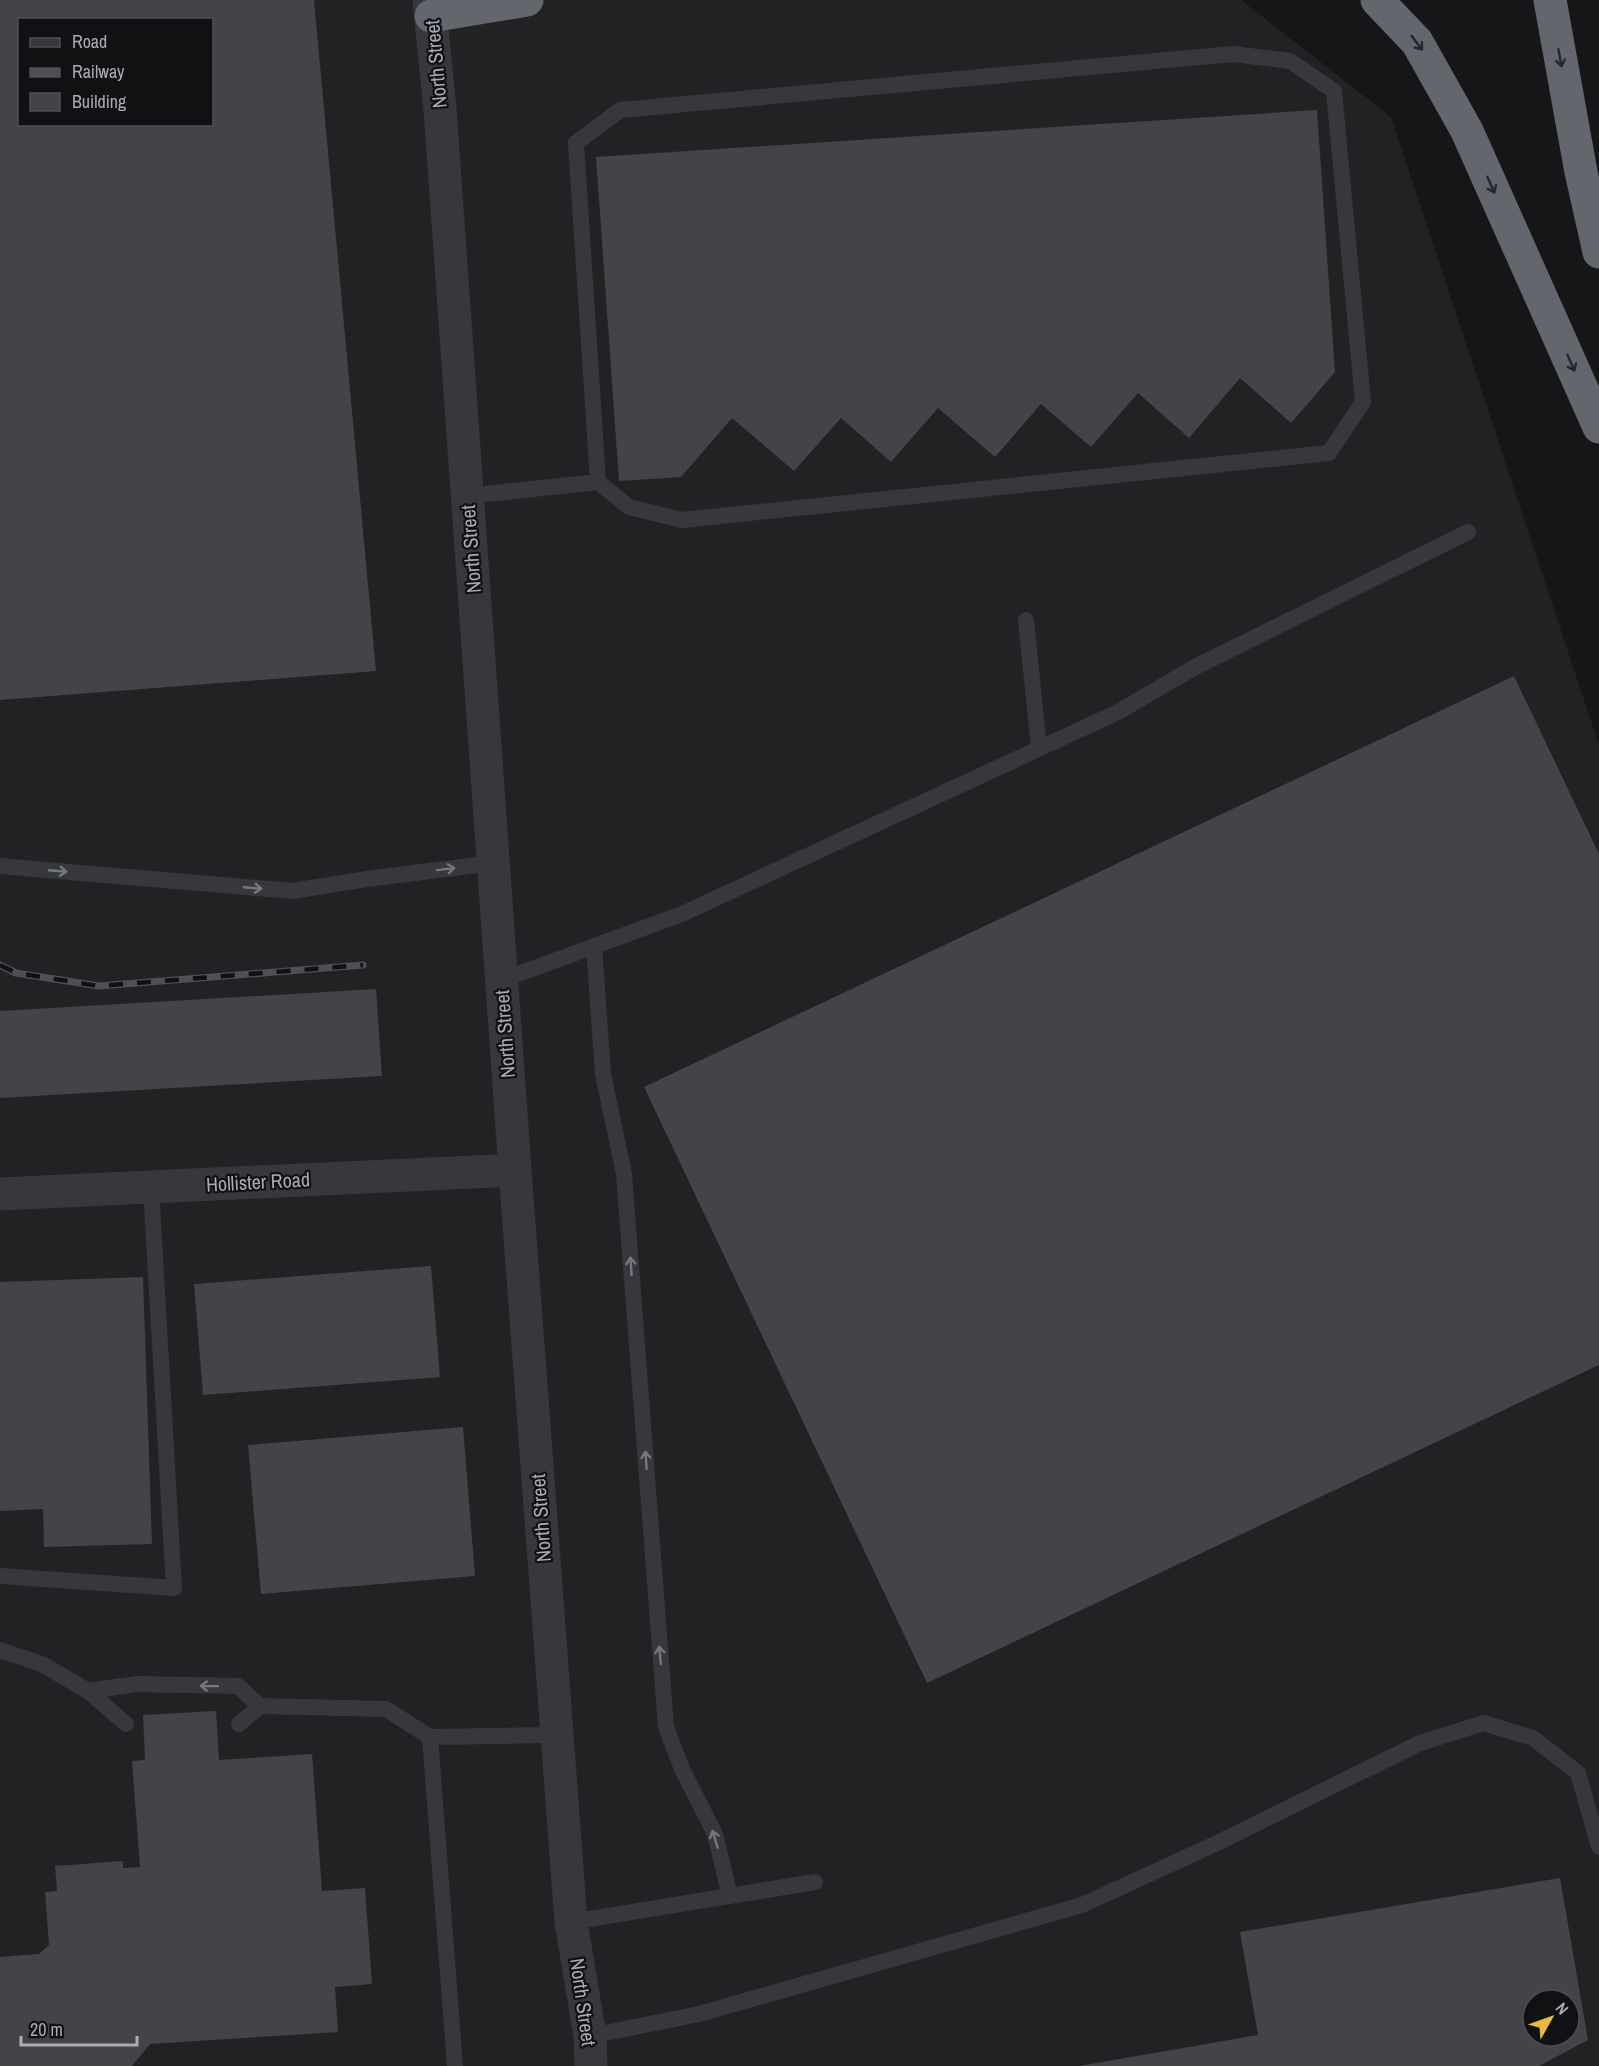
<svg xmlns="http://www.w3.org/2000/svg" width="1599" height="2066" font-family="'Archivo Narrow',sans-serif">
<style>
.built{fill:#222225;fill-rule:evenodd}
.building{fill:#434348;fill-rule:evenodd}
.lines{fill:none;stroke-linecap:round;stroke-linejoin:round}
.service{stroke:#37383d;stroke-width:16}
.tertiary{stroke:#37383d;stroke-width:33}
.motorway{stroke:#64666e;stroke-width:33}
.rail-casing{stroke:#4e5056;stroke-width:7}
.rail{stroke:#111113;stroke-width:4.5;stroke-dasharray:14;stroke-linecap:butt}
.oneway{stroke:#26262a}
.oneway2{stroke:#767880}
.labels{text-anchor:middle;stroke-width:4.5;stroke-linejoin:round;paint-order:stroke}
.street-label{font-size:20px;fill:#a9acb7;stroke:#111113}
</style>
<rect width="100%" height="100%" fill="#161618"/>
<path class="built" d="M0,0H1241L1391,117L1599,745V2066H0ZM20,20H212V124H20ZM1533,2000H1569V2036H1533Z"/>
<path class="building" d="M0,0H314L376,671L0,700ZM20,20H212V124H20Z
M1317,110L1335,372L1291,423L1240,378L1189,438L1138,393L1091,447L1041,404L995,457L938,408L891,462L841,418L794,471L732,418L681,477L619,481L596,157Z
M1514,676L1599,854V1365L927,1683L644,1087Z
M376,989L382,1076L0,1098V1011Z
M431,1266L440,1377L203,1395L194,1284Z
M143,1277L152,1544L44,1547L43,1509L0,1511V1282Z
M463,1427L475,1576L261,1594L248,1445Z
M216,1711L219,1760L312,1754L322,1891L365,1888L372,1984L335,1987L338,2032L150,2044L132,2066H0V1957L39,1954L49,1945L45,1892L57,1891L55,1866L123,1861V1868L140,1867L132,1761L145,1760L143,1715Z
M1560,1878L1588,2040L1539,2066H1079L1258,2035L1240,1932ZM1533,2000H1569V2036H1533Z"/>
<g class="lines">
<path class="service" d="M467,496L598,482L629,507L682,520L1329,453L1363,402L1334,91L1290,61L1233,54L620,110L576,143L598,482
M1026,620L1039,748
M0,866L292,891L367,879L493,863
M594,946L603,1074L624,1174L666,1727L682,1769L715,1834L730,1896
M502,980L682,914L1118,712L1195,667L1468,532
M0,1576L174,1588L151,1187
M0,1650L42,1664L88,1691L126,1724
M88,1691L137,1684L238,1686L260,1706
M239,1724L260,1706L386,1709L430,1737L557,1735
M430,1737L455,2066
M571,1922L815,1882
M590,2036L699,2014L1082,1905L1215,1844L1420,1743L1483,1723L1533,1738L1578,1773L1599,1847"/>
<path class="tertiary" d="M429,0L440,109L515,1170L571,1922L590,2036L591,2066
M0,1194L515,1170"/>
<path class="motorway" d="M1377,0L1417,42L1467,131L1599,427
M1550,0L1581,172L1599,252
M431,16L527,0"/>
<defs>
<path id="rail" d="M0,965L16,973L99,986L363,965"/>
</defs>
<use href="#rail" class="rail-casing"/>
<use href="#rail" class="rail"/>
</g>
<defs><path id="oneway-shaft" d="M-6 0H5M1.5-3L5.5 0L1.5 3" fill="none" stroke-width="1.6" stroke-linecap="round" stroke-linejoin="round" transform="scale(1.5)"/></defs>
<g class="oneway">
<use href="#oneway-shaft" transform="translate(1417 43) rotate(53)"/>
<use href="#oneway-shaft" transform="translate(1560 58) rotate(80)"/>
<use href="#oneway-shaft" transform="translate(1491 185) rotate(66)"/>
<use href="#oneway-shaft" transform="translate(1571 363) rotate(66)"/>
</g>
<g class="oneway2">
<use href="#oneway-shaft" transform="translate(446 869) rotate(-7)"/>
<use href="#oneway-shaft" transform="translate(58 871) rotate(5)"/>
<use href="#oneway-shaft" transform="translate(253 888) rotate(5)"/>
<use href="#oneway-shaft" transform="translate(631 1266) rotate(-94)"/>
<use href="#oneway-shaft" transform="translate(646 1460) rotate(-94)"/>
<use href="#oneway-shaft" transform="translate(660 1655) rotate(-95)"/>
<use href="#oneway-shaft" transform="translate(209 1686) rotate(-179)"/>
<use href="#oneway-shaft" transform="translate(715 1839) rotate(-107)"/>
</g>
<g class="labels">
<g class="street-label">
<text transform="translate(436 64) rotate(-95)" y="7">North Street</text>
<text transform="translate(471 549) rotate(-94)" y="7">North Street</text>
<text transform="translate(505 1034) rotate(-94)" y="7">North Street</text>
<text transform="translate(258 1182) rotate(-3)" y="7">Hollister Road</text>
<text transform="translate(541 1518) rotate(-94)" y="7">North Street</text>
<text transform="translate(583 2002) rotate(82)" y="7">North Street</text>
</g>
</g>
<rect x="18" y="18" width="195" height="108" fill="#111113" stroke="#4e4f55" stroke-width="1.5"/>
<rect x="30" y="38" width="30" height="9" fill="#37383d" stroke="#4e4f55" stroke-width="1.5"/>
<text x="72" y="48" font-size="18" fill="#a9acb7">Road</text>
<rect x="30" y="68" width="30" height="9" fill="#4e5056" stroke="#4e4f55" stroke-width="1.5"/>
<text x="72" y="78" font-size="18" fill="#a9acb7">Railway</text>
<rect x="30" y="93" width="30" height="18" fill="#434348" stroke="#4e4f55" stroke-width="1.5"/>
<text x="72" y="108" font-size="18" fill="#a9acb7">Building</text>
<g transform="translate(1551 2018) rotate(50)"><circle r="28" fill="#111113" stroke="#4e4f55" stroke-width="1.5"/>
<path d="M0-4.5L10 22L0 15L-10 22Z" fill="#eaba3c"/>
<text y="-9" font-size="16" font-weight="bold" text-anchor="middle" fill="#a9acb7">N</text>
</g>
<path d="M21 2036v9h116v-9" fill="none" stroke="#a9acb7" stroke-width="3"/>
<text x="30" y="2036" font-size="18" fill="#a9acb7" stroke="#111113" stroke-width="4.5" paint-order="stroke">20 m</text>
</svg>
